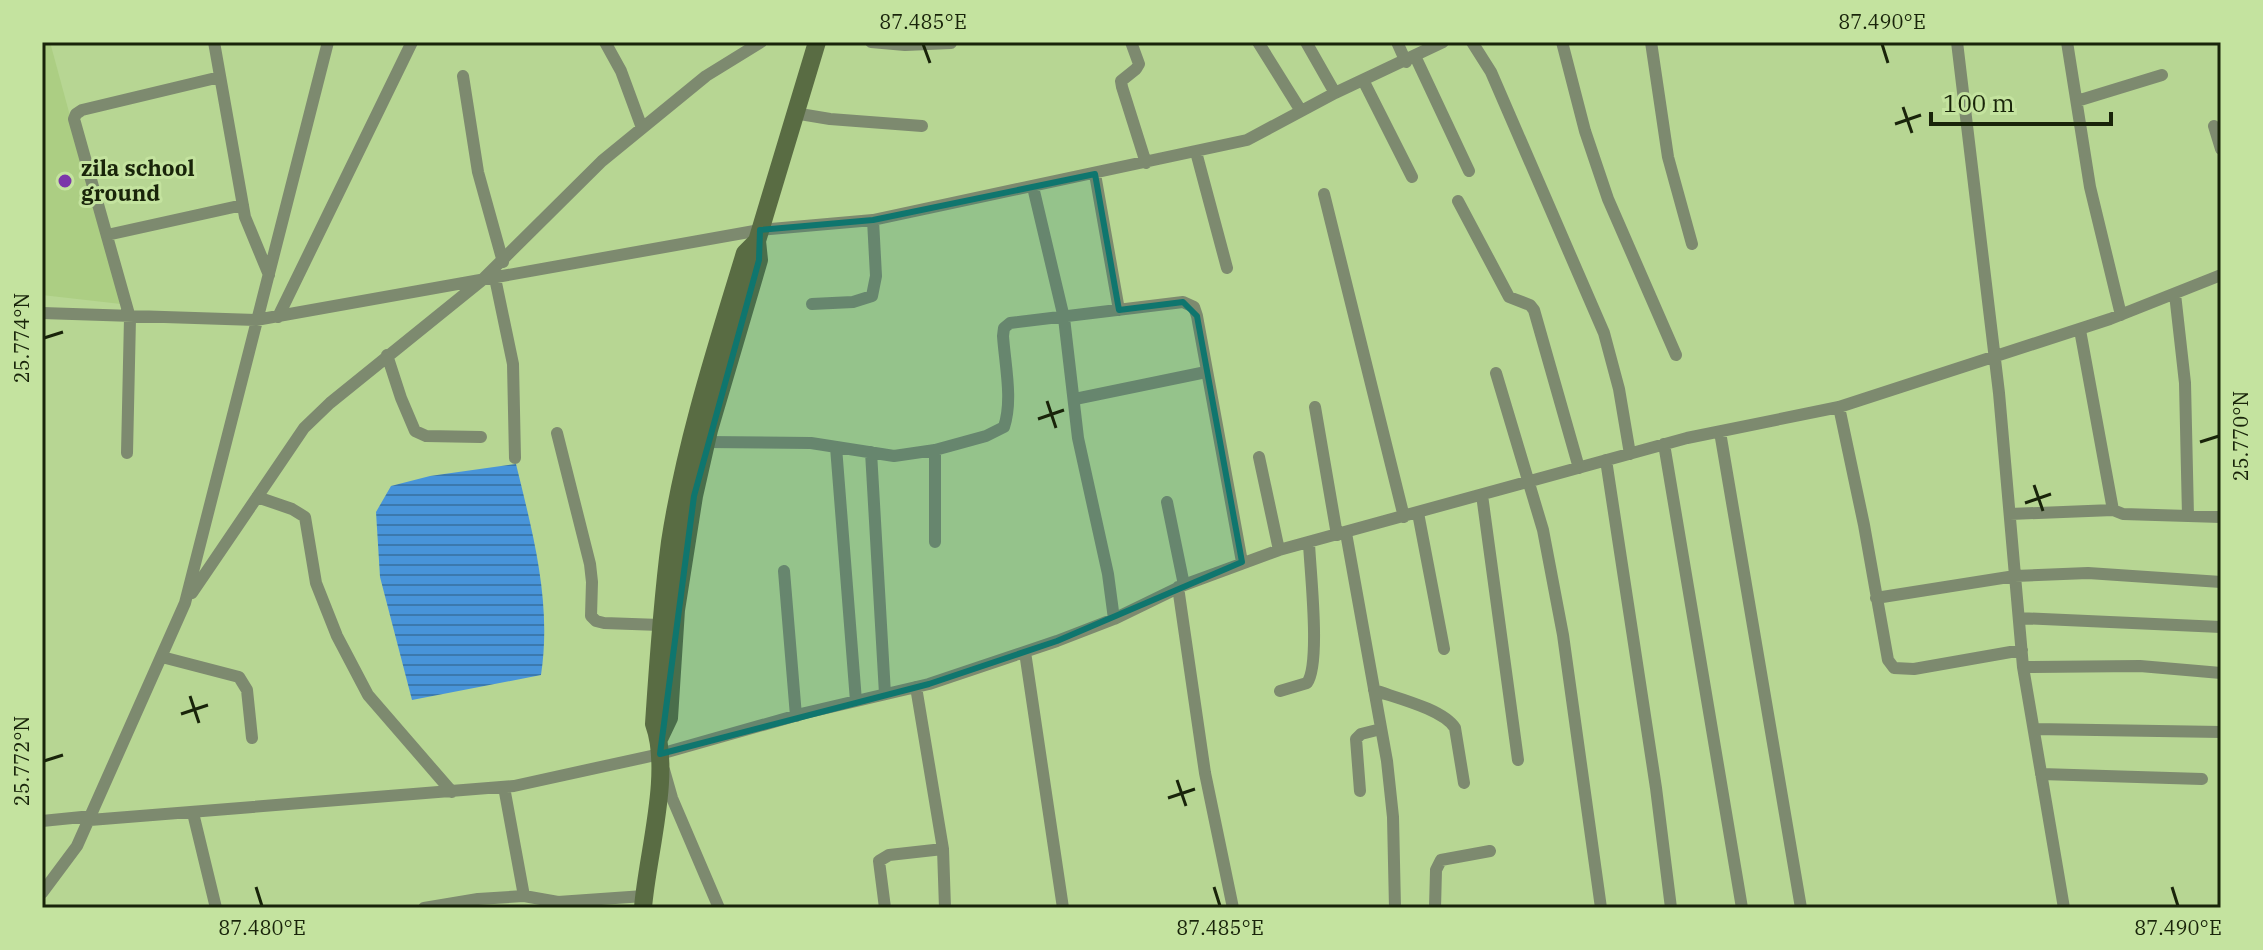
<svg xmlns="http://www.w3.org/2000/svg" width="2263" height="950" font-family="'IBM Plex Serif',serif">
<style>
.built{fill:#acce83}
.water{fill:url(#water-rules)}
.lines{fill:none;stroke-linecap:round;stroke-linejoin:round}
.street{stroke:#7d8a6f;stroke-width:12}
.secondary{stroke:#596c43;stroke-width:18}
.marked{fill:#0f766e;fill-opacity:0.2;stroke:#0f766e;stroke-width:6;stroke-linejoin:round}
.ticks{fill:none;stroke:#19240a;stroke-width:3}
.poi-dot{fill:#7b36aa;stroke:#c4e39f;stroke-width:3}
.labels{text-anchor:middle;stroke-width:6;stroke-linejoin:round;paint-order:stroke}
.poi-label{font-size:22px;font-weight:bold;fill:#19240a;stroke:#c4e39f;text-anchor:start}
.neatline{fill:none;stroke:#19240a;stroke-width:3}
.ticks-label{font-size:20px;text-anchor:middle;fill:#19240a}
</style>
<defs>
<pattern id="water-rules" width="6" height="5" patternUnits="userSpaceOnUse" patternTransform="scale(2)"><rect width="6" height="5" fill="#4894d9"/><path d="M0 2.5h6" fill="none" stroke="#3b79ae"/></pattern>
</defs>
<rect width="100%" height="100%" fill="#b7d693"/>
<path class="built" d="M42,42H50L121,304L42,295Z"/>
<path class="water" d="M516,464C533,534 552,603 541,675L412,700L380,577L376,512L391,486L430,476Z"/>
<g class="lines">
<path class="street" d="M214,42L245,217L269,275
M605,42L621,71L642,128
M871,42L905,45L951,43
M1131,42L1139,64L1136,69L1121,81L1122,87L1146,163
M1258,42L1301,111
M1306,42L1335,93
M1397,42L1406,62
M1472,42L1491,72L1604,333L1619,389L1630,454
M1562,42L1585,131L1608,199L1676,355
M1651,42L1668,157L1692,244
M1957,42L1999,393L2023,667L2064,908
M2067,42L2090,187L2121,315
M1415,56L1469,171
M463,76L478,172L503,262
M1363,80L1412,177
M2077,101L2162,75
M794,113L830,119L922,126
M2214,126L2221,149
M1196,152L1227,268
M1095,174L1119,310
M1033,187L1064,318L1078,438L1108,574L1114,619
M1324,194L1404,517
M1458,201L1509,297L1530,305L1534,310L1579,468
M107,235L243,205
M495,278L513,364L515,458
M2175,294L2185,383L2188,516
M812,304L853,302L872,296L876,276L873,220
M42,313L256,320L760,230L873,220L1247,140L1335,93L1443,42
M278,317L412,42
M2080,330L2113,510L2123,514L2221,517
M387,355L401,398L415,431L426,436L481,437
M1496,373L1543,530L1563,635L1601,908
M1075,399L1206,372
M1315,407L1337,535
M1839,407L1864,525L1888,660L1894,668L1914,669L2022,650
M1720,432L1801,908
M557,433L590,564L592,582L591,616L596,621L604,623L660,625
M706,442L811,443L894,456L935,450L986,436L1004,427C1013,400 1005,365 1003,336L1004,328L1010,323L1183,302L1194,307L1197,316L1242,562
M1664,444L1742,908
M836,447L856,701
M935,450V542
M871,452L885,694
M127,453L130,318L74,119L76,114L82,110L220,77
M1259,457L1279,550
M1606,460L1656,788L1671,908
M1482,495L1518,760
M257,497L292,509L305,517L316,583L337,636L368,695L452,792
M1167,502L1184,585
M1418,513L1444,649
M2010,514L2113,510
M1346,533L1387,761L1393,817L1395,908
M784,571L796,716
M1178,587L1205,773L1233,908
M192,593L304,428L330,403L481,281L602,161L706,76L761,42
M1876,598L2015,576L2088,573L2221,582
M2019,618L2221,627
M1025,652L1063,908
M162,657L239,677L247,690L252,738
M2023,667L2140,666L2221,673
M916,687L943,849L945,908
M1374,690C1396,698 1443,709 1455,728L1464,783
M1280,691L1307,683C1321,664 1310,570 1309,543
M2034,729L2221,732
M664,770L672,798L719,908
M2041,774L2202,779
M504,787L524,896
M1360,791L1356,739L1361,734L1381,729
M193,813L216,908
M90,820L514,786L660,754L805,713L929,684L1057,641L1114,619L1184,585L1279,550L1687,438L1839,407L2110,319L2221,275
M42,821L92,816
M42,893L77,846L185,603L328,42
M424,908L478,899L524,896L558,902L644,896
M885,908L879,861L889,855L943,849
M1435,908L1436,870L1441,860L1490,851"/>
<path class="secondary" d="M659,739L669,718L676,610L694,496L709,430L759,260L757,241L817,42
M643,908C647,855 672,773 654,724C658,664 662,603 670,542C685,444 716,348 745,253L757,241"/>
</g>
<path class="marked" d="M1095,174L1119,310L1183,302L1197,316L1242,562L1057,641L929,684L660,754L694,496L759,260L760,230L873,220Z"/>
<path class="ticks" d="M923,44L930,63M1882,44L1888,63M1903,107L1912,133M1895,124L1921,115M44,338L63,332M1047,401L1056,428M1038,419L1064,410M2200,442L2219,436M2034,485L2043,511M2025,503L2051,494M190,696L199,723M181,714L208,705M44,761L63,755M1177,780L1186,806M1168,798L1195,789M256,887L262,906M1214,887L1220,906M2172,887L2178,906"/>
<circle class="poi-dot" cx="65" cy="181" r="8"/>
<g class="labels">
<g class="poi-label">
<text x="81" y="176">zila school<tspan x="81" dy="25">ground</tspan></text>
</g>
</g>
<rect width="2263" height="950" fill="none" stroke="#c4e39f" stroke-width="88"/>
<path d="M1931 112v12h180v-12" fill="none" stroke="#19240a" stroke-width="4"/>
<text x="1943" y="112" font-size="24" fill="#19240a" stroke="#c4e39f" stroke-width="6" paint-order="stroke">100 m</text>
<rect x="44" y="44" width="2175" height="862" class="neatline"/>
<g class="ticks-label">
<text x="923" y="29">87.485°E</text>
<text x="1882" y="29">87.490°E</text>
<text transform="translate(22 338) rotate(-90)" y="7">25.774°N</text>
<text transform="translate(2241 436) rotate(-90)" y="7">25.770°N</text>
<text transform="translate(22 761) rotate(-90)" y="7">25.772°N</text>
<text x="262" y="935">87.480°E</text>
<text x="1220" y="935">87.485°E</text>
<text x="2178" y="935">87.490°E</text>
</g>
</svg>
